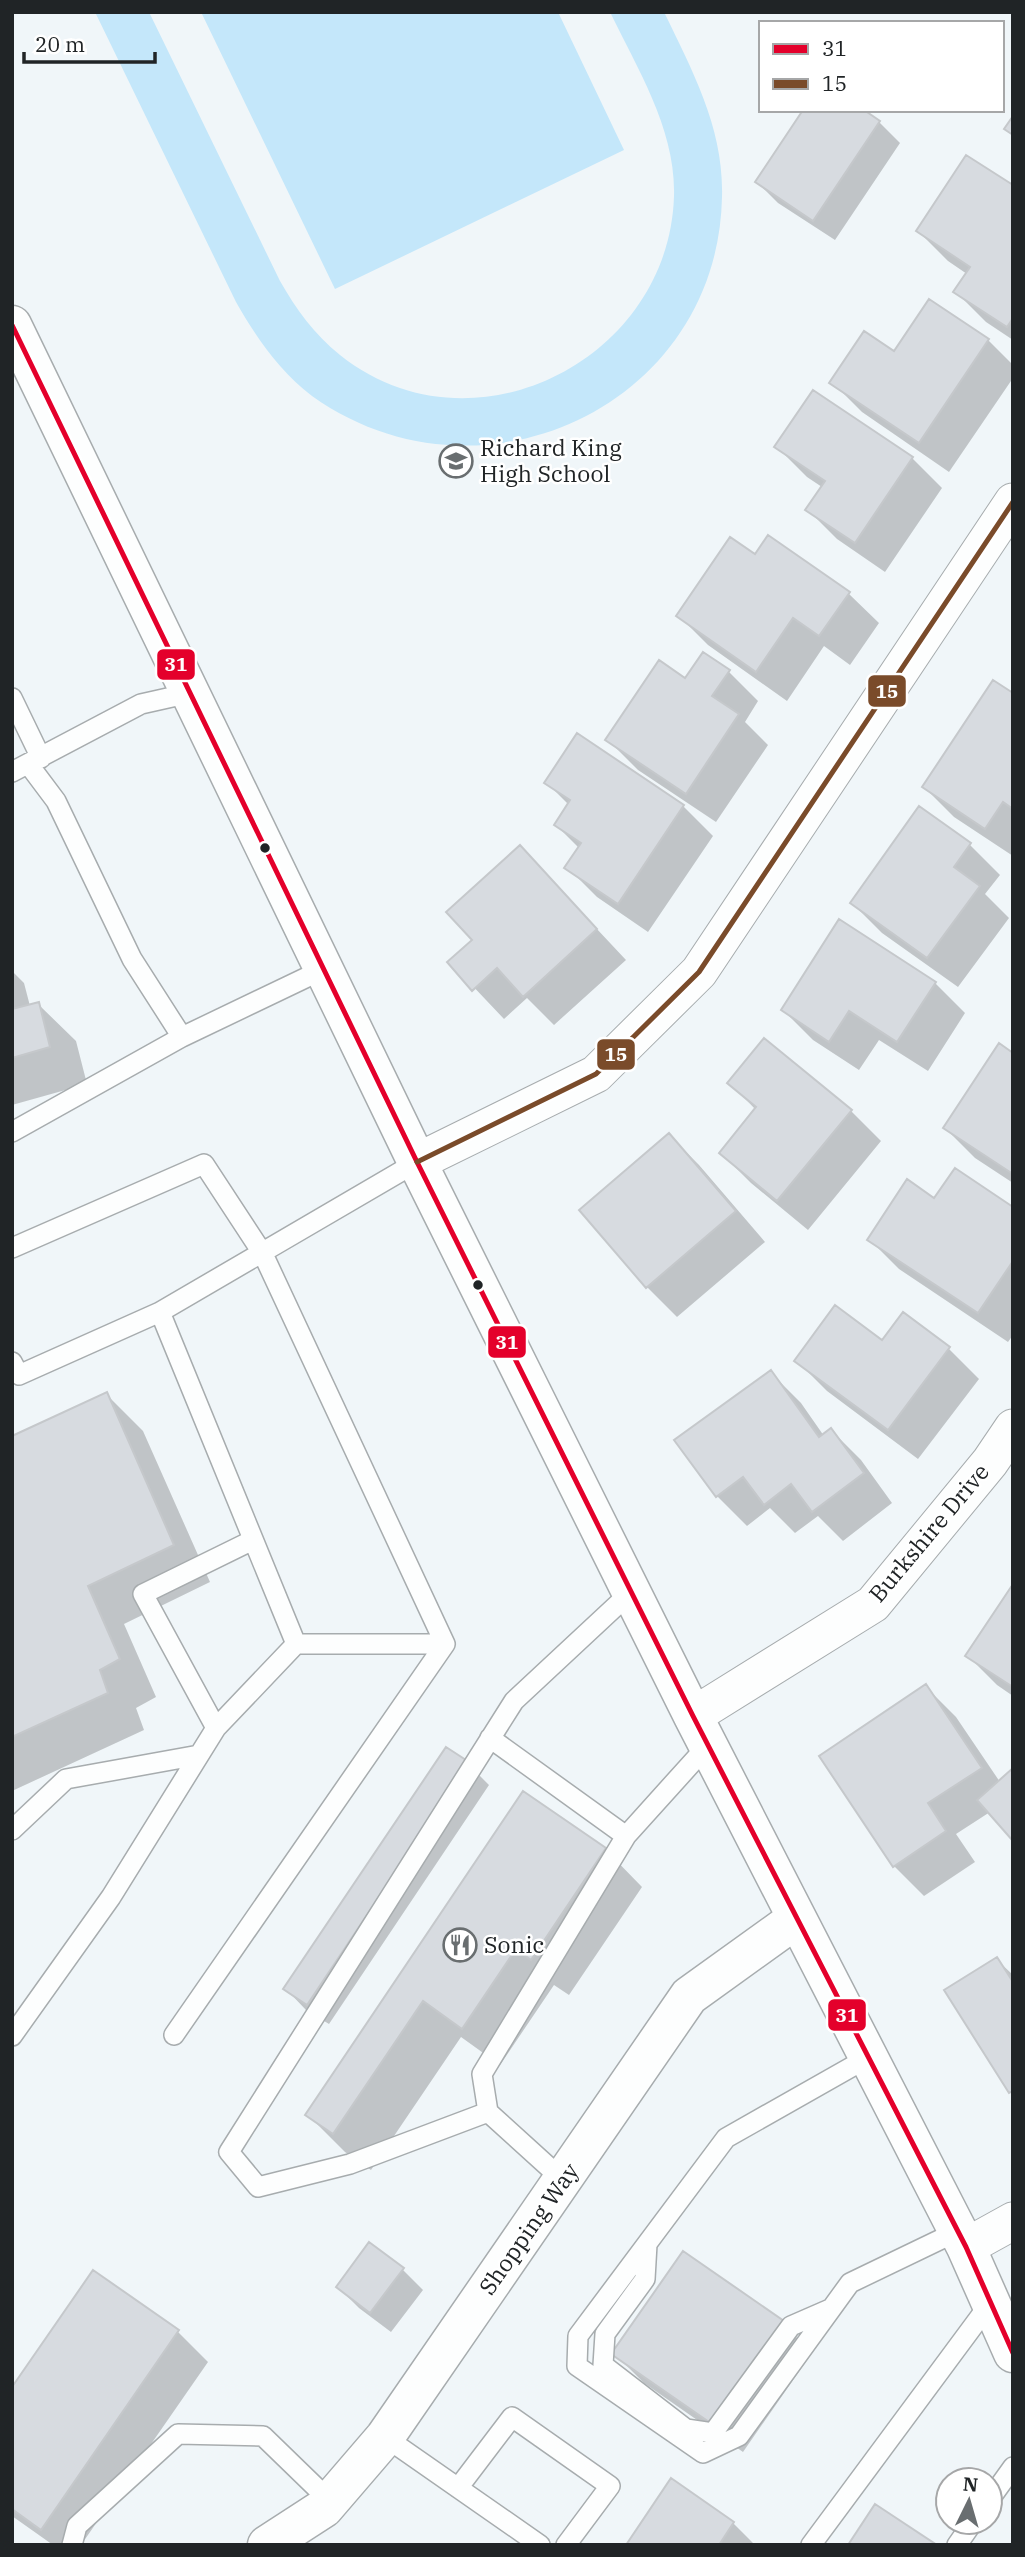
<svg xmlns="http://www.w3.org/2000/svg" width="1025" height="2557" font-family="'IBM Plex Serif',serif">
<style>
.green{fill:#c4e7fa}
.shadow{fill:#0003}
.building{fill:#d7dbe0;stroke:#c5c8cb;stroke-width:2}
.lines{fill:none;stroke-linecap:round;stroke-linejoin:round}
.lane-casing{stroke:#a7acae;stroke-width:22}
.street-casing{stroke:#a7acae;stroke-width:39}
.secondary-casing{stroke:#a7acae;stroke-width:41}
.primary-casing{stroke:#a7acae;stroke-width:41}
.lane{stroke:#fdfefe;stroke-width:19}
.street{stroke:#fdfefe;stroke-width:37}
.secondary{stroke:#fdfefe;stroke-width:38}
.primary{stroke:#fdfefe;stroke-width:38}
.bus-1-casing{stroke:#fff;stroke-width:10}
.bus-2-casing{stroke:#fff;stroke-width:10}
.bus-1{stroke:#e4002b;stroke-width:5}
.bus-2{stroke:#7a4b2a;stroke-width:5}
.bus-dot{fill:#202426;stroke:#fff;stroke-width:2.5}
.labels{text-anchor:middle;stroke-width:5;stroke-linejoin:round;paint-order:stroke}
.poi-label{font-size:23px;fill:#202426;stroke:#fff;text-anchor:start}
.street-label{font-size:23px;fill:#202426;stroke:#fff}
.line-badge{stroke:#fff;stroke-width:2.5}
.badge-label{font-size:19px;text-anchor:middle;font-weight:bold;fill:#fff}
</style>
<rect width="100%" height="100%" fill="#f0f6f9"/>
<path class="green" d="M95,12H149L280,281C296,309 314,334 340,355C471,460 669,361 674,196C676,130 638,70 610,12H664C693,72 724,129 722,197C718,406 480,516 312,396C279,371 256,337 236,302Z
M201,12H558L624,150L335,289Z"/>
<path class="shadow" d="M879,122L900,143L835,240L778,203L757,182Z
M1013,187V340L986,322L956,292L967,274L948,261L918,231Z
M988,340L1013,365V378L949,472L862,412L832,382Z
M777,447L912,458L942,488L885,572L837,539L807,509L822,487L807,477Z
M755,556L849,594L879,623L850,665L824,646L787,701L708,645L678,615Z
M728,671L758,701L745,722L768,745L716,822L638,770L608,740L686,681Z
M1013,695V856L954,817L924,787Z
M546,782L683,806L713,836L648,932L597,897L567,867L579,848L556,825L569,805Z
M920,808L970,845L1000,875L985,894L1009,918L958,987L882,933L852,903Z
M520,847L626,960L554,1025L527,998L504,1019L450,962L474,940Z
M840,922L935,983L965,1013L928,1071L879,1040L859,1070L813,1040L783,1010Z
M12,971L24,983L30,1006L38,1004L76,1041L87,1084L12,1105Z
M1013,1055V1183L975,1158L945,1128Z
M730,1083L851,1111L881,1141L808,1230L751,1183L721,1153L756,1110Z
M669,1135L699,1165L765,1242L677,1317L647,1287Z
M935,1201L1013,1209V1335L1008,1342L899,1269L869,1239Z
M903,1314L949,1349L979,1379L918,1459L827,1391L797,1361L883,1342Z
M771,1373L801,1403L824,1436L831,1430L861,1460L892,1503L843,1541L818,1516L795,1533L770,1508L747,1526L717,1496Z
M106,1394L143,1431L210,1582L124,1624L156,1697L136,1708L144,1730L12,1791V1438Z
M1013,1588V1696L997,1685L967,1655Z
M926,1687L956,1717L1000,1782L990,1812L956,1834L975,1862L924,1896L894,1866Z
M468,1764L489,1785L329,2024L306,2010L286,1989Z
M524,1794L605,1849L642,1887L569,1995L554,1985L500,2065L461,2037L371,2170L345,2152L308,2115Z
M996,1959L1013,1975V2095L1010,2092Z
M402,2269L423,2290L391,2332L359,2308L338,2287Z
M94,2273L178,2332L208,2362L81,2545H53L12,2516V2390Z
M782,2323L812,2353L743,2452L644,2383L614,2353Z
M733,2523L755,2545H628Z"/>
<path class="building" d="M803,110H864L880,121L813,221L755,182Z
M1013,116V135L1004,129Z
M966,155L1013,185V318L1007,327L953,292L970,267L916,231Z
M929,299L989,339L919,443L829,383L864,331L894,351Z
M813,390L913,457L855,543L805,510L825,481L774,447Z
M768,535L850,592L819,636L793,618L756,672L676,616L730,537L755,554Z
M703,652L730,670L712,696L739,714L686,794L605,740L659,660L685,678Z
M993,680L1013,693V809L1003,802L985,829L922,787Z
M577,733L684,805L618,904L564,868L581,843L554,825L570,800L544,783Z
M919,806L971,843L954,867L980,886L927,958L850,903Z
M520,845L597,929L523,997L497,968L472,991L447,962L472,940L446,912Z
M839,919L936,982L897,1042L849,1011L829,1042L781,1010Z
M39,1002L50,1047L12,1058V1009Z
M764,1038L852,1110L777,1201L719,1153L756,1107L727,1083Z
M999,1043L1013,1053V1174L943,1128Z
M669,1133L736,1211L646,1288L579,1210Z
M955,1168L1013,1207V1261L978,1313L867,1240L907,1179L934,1198Z
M835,1305L882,1340L903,1312L950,1347L888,1430L794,1361Z
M771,1370L819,1437L831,1428L864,1473L812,1512L791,1484L764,1505L743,1477L716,1497L674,1440Z
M107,1392L174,1545L88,1586L120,1659L100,1670L108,1693L12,1737V1436Z
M1013,1584V1687L965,1656Z
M926,1684L982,1768L928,1803L946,1831L893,1867L819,1756Z
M446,1747L469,1762L307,2005L283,1989Z
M1013,1768V1841L977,1800Z
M523,1791L606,1848L531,1960L516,1949L462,2029L423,2001L333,2134L305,2115Z
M997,1957L1013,1982V2091L1009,2093L944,1990Z
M369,2242L404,2268L370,2313L336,2287Z
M683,2251L784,2321L712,2424L611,2354Z
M93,2270L179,2330L41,2530L12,2509V2387Z
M671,2478L734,2522L719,2545H626Z
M875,2504L937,2545H848Z"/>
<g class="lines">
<defs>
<path id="lane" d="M12,698L41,758
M29,765L56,801L132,959L182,1037
M12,772L141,704L190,693
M12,1132L182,1037L324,969
M12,1248L204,1164L263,1254L445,1644L174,2035
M12,1362L19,1375L160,1312L417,1162
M296,1644H445
M216,1728L143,1594L253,1540
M490,1738L626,1836
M12,1830L66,1779L199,1755
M12,2036L111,1897L216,1728L296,1644L160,1312
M869,2057L726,2138L578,2336L577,2366L703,2453L739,2436L850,2283L958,2231
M488,2112L350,2164L258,2187L229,2152L514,1701L631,1592
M563,2180L488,2112L482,2074L626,1836L708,1745
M647,2244L645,2279L605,2334L603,2365L686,2429L713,2433L791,2326L830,2309
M385,2437L540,2545
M458,2488L512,2417L610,2486L566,2545
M990,2499L1013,2467
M72,2545L77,2526L178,2434L263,2436L330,2501
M811,2545L991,2302
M957,2545L973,2522"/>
<path id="street" d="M417,1162L596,1074L699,972L1013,502
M693,1716L873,1604L990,1462L1013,1428
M966,2247L1013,2221"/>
<path id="secondary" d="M267,2545L324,2508L385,2437L689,1996L796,1919"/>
<path id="primary" d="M12,325L417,1162L693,1716L966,2247L1013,2353"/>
</defs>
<use href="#lane" class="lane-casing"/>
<use href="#street" class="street-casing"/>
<use href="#secondary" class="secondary-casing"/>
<use href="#primary" class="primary-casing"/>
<use href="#lane" class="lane"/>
<use href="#street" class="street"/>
<use href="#secondary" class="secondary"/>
<use href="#primary" class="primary"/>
<defs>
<path id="bus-1" d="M12,325L417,1162L693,1716L966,2247L1013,2353"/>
<path id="bus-2" d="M417,1162L596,1074L699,972L1013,502"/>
</defs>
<use href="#bus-1" class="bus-1-casing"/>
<use href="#bus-2" class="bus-2-casing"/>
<use href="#bus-1" class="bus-1"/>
<use href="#bus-2" class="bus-2"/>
</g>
<defs>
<symbol id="school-ring" viewBox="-11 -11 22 22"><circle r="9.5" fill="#fff" stroke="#696e70" stroke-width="1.5"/><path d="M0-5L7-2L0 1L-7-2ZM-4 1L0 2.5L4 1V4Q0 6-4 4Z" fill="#696e70"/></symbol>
<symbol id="restaurant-ring" viewBox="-11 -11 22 22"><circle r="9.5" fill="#fff" stroke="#696e70" stroke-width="1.5"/><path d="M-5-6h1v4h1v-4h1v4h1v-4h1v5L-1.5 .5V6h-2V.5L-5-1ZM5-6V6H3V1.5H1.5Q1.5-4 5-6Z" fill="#696e70"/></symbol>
</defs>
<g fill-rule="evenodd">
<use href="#school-ring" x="437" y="442" width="38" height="38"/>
<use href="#restaurant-ring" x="441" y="1926" width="38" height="38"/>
</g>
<g class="bus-dot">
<circle cx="265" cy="848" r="6"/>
<circle cx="478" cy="1285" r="6"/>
</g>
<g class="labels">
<g class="poi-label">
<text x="480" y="456">Richard King<tspan x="480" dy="26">High School</tspan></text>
<text x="484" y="1953">Sonic</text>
</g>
<g class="street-label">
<text transform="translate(929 1533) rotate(-50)" y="8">Burkshire Drive</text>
<text transform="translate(529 2229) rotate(-55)" y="8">Shopping Way</text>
</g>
</g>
<g class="line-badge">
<rect x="156" y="648" width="40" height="33" rx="7" fill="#e4002b"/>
<rect x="867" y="674" width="40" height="34" rx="7" fill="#7a4b2a"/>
<rect x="596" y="1038" width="40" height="33" rx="7" fill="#7a4b2a"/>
<rect x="487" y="1325" width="40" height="34" rx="7" fill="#e4002b"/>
<rect x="827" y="1998" width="40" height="34" rx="7" fill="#e4002b"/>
</g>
<g class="badge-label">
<text x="176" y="671">31</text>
<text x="887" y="698">15</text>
<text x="616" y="1061">15</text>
<text x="507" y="1349">31</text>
<text x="847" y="2022">31</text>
</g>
<rect width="1025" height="2557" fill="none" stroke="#202426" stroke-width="28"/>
<rect x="759" y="21" width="245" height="91" fill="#ffffff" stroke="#a6a7a8" stroke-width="2"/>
<rect x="773" y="44" width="35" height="10" fill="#e4002b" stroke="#a6a7a8" stroke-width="2"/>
<text x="822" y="56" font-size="21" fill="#202426">31</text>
<rect x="773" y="79" width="35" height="10" fill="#7a4b2a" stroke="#a6a7a8" stroke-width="2"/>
<text x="822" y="91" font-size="21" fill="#202426">15</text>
<g transform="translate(969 2501) rotate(5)"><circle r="33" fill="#ffffff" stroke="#a6a7a8" stroke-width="2"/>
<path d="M0-5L12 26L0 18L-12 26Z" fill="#696e70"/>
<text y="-10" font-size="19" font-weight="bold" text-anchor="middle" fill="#202426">N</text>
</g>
<path d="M24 52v10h131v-10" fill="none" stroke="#202426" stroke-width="3.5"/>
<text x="35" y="52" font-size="21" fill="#202426" stroke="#ffffff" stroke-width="5" paint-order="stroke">20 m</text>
</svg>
